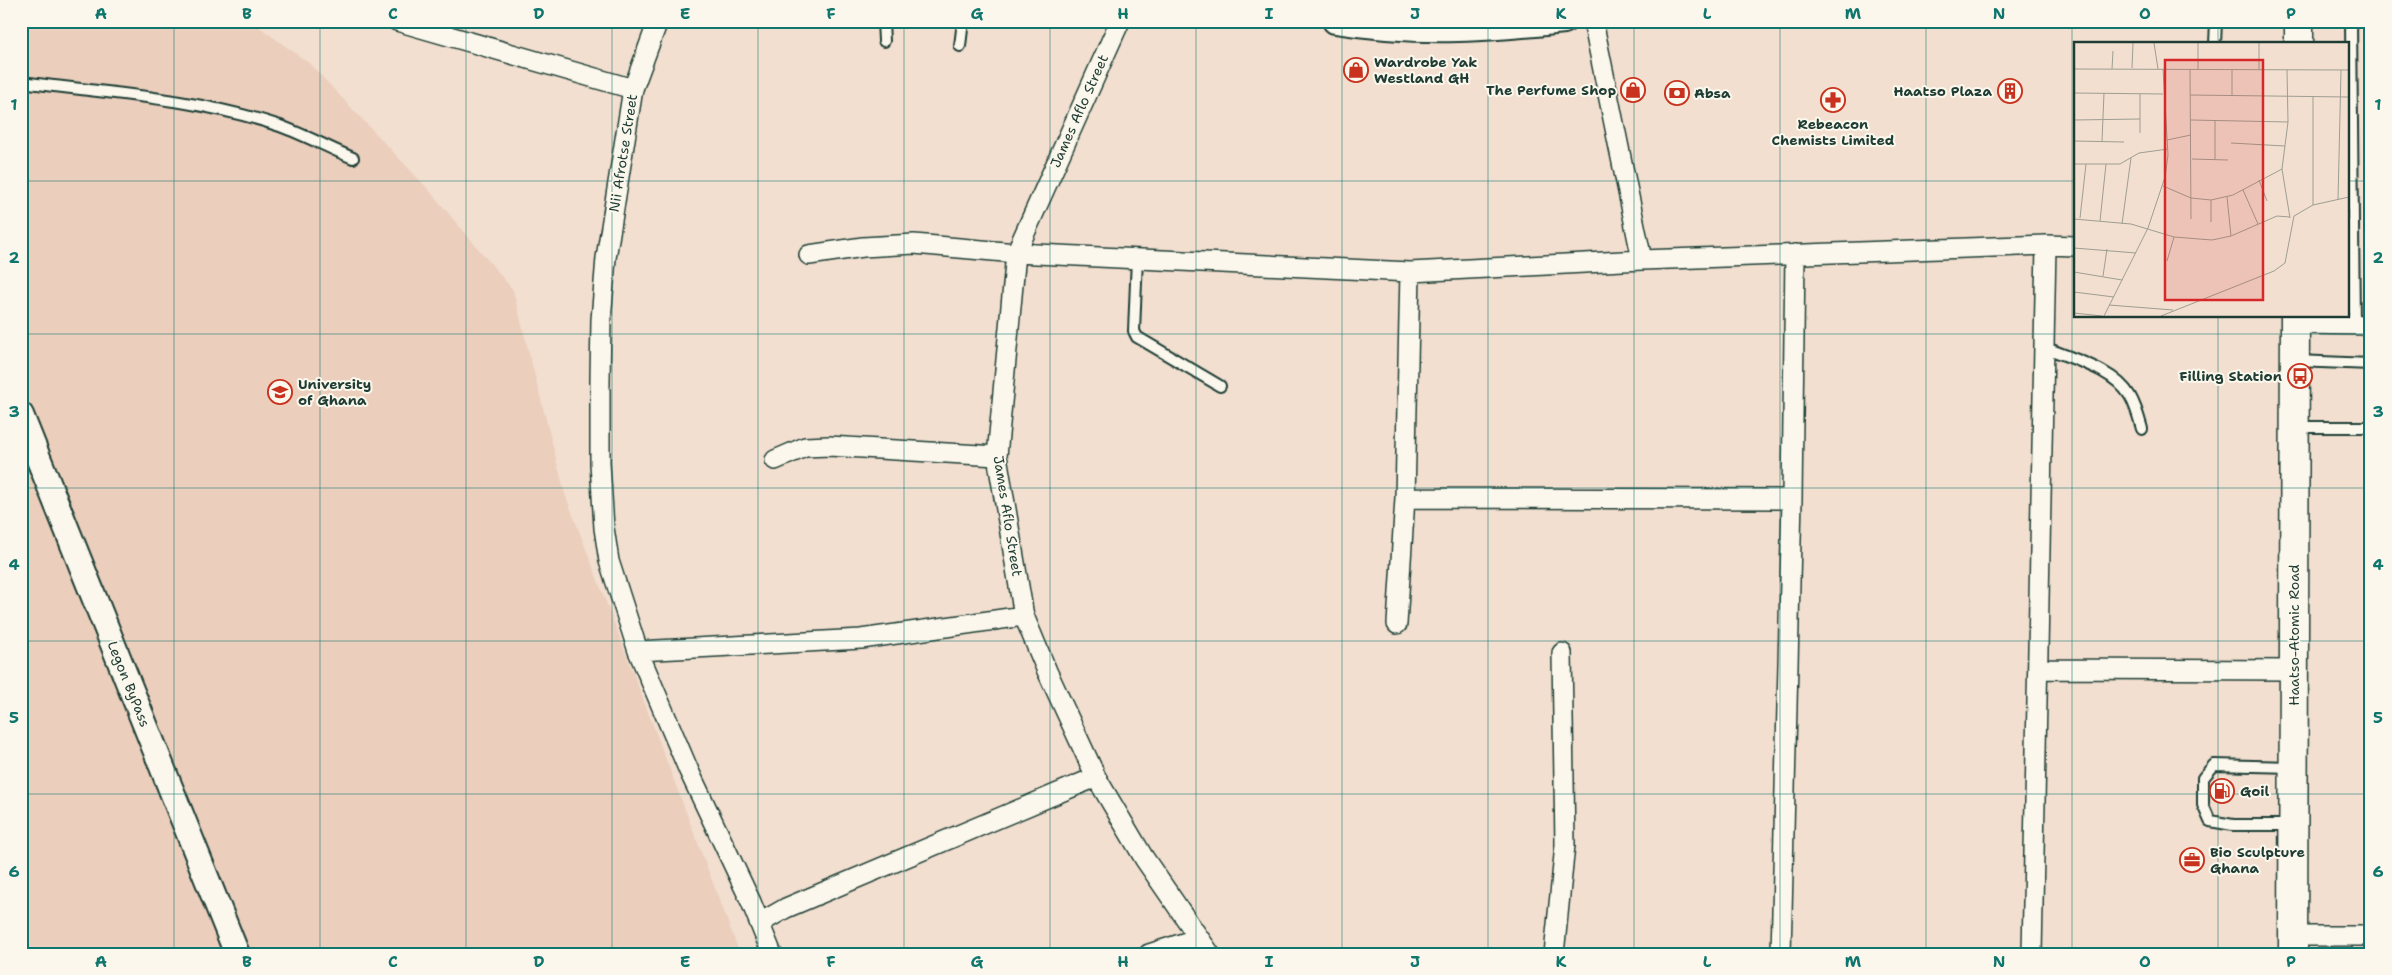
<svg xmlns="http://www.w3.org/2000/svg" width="2392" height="975" font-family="'Shantell Sans',sans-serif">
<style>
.built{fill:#ebcebc}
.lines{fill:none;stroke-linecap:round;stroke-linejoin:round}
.service-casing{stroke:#1f3d34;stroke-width:14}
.minor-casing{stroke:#1f3d34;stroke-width:22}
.tertiary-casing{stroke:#1f3d34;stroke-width:28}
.secondary-casing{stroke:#1f3d34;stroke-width:31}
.service{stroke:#fbf7ec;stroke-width:10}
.minor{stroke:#fbf7ec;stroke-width:19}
.tertiary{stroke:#fbf7ec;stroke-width:24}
.secondary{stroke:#fbf7ec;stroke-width:28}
.grid{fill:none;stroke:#0f766e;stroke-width:1;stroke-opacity:0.55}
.labels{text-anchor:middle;stroke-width:4;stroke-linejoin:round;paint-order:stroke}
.poi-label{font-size:14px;font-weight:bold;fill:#1f3d34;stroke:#fbf7ec;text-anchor:start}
.street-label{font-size:14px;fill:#1f3d34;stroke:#fbf7ec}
.inset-road{fill:none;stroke:#9e9e92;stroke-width:1}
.view{fill:#d62828;fill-opacity:0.15;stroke:#d62828;stroke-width:2.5}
.inset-edge{fill:none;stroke:#1f3d34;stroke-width:2.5}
.neatline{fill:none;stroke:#0f766e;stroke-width:2}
.grid-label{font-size:16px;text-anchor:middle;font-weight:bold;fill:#0f766e}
</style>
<rect width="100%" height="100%" fill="#f2dfd0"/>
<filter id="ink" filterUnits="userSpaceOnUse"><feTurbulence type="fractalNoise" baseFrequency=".02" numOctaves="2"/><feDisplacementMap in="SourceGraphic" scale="10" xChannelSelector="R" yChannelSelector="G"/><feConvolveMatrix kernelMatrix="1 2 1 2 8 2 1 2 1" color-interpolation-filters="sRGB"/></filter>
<g filter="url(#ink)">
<path class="built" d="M21,21H251L310,64L428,189L513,290L565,494L740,954H21Z"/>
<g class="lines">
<defs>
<path id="service" d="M883,21L884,41
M2351,21L2354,324
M2215,44L2216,21
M960,46L963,21
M21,82C107,93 197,98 280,126C305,135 329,148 353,158
M1137,258L1134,331L1137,337L1220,386
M2044,347C2072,359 2114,369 2130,396C2136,406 2139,418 2142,429
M2296,361L2371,364
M2297,427H2371
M2292,767L2214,765L2203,778V805L2210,821L2233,825H2293"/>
<path id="minor" d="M397,21L633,89
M658,21L633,89L606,258L601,320L600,380V463L604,528L609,561L638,651L689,771L751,902L772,954
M1120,21L1016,253L997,456L1024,616L1047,671L1096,777L1144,858L1210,954
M1593,21L1642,260
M809,255L863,247L914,244L1016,253L1410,272L1642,260L2046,245L2076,246
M2295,324L2371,325
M775,460L805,447L829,446L997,456
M1405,498L1792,499
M1397,624L1405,498L1410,272
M638,651L861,639L1024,616
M2038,669L2294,670
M760,923L786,908L1096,777
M2293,936H2371
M1149,954L1199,938
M1554,954L1565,845L1562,653
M1781,954L1792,499L1795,254
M2032,954L2046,245"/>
<path id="tertiary" d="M1335,21C1416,34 1482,30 1564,21
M21,415L237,954"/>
<path id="secondary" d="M2299,44V21
M2293,954L2295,316"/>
</defs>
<use href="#service" class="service-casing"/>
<use href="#minor" class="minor-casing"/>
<use href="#tertiary" class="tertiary-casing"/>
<use href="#secondary" class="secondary-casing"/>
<use href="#service" class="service"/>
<use href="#minor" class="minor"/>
<use href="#tertiary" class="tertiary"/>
<use href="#secondary" class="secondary"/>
</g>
</g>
<path class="grid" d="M174,21V954M320,21V954M466,21V954M612,21V954M758,21V954M904,21V954M1050,21V954M1196,21V954M1342,21V954M1488,21V954M1634,21V954M1780,21V954M1926,21V954M2072,21V954M2218,21V44M21,181H2076M2348,181H2371M2218,316V954M21,334H2371M21,488H2371M21,641H2371M21,794H2371"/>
<defs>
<symbol id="shop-ring" viewBox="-11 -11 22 22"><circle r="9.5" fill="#fbf7ec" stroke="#c8321e" stroke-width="1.5"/><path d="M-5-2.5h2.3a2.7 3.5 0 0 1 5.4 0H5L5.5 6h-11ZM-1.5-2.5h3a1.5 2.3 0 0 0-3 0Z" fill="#c8321e"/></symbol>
<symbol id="building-ring" viewBox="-11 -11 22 22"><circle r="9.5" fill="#fbf7ec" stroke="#c8321e" stroke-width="1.5"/><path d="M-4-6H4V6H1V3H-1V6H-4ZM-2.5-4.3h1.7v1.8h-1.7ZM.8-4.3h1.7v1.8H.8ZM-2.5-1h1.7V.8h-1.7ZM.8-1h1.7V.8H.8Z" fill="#c8321e"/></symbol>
<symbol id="bank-ring" viewBox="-11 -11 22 22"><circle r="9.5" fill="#fbf7ec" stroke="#c8321e" stroke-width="1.5"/><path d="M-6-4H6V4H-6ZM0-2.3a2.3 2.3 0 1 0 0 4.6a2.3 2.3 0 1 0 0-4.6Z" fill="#c8321e"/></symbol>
<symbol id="pharmacy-ring" viewBox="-11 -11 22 22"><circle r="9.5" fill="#fbf7ec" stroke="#c8321e" stroke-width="1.5"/><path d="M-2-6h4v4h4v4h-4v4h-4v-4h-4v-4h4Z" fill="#c8321e"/></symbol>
<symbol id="bus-ring" viewBox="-11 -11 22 22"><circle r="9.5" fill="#fbf7ec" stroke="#c8321e" stroke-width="1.5"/><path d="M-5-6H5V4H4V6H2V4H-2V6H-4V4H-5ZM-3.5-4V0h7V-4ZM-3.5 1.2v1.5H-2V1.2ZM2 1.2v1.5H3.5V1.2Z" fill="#c8321e"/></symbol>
<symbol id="university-ring" viewBox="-11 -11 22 22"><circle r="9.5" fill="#fbf7ec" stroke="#c8321e" stroke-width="1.5"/><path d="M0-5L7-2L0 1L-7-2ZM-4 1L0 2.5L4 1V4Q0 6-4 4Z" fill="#c8321e"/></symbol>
<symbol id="fuel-ring" viewBox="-11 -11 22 22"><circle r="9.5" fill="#fbf7ec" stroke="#c8321e" stroke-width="1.5"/><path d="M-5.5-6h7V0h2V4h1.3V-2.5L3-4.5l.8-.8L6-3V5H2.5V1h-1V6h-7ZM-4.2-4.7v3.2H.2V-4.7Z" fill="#c8321e"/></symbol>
<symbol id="office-ring" viewBox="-11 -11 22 22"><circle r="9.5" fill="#fbf7ec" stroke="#c8321e" stroke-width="1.5"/><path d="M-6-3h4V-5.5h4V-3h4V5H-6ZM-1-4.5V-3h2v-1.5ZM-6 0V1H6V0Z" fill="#c8321e"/></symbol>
</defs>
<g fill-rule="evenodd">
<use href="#shop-ring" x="1342" y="56" width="28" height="28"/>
<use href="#shop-ring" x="1619" y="76" width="28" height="28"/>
<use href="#building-ring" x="1996" y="77" width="28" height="28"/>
<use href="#bank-ring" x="1663" y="79" width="28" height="28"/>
<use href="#pharmacy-ring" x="1819" y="86" width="28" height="28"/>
<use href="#bus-ring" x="2286" y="362" width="28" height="28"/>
<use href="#university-ring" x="266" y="378" width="28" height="28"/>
<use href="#fuel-ring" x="2208" y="777" width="28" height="28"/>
<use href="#office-ring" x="2178" y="846" width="28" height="28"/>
</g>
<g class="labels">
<g class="poi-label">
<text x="1374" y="67">Wardrobe Yak<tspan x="1374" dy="16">Westland GH</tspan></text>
<text x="1616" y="95" text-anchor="end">The Perfume Shop</text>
<text x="1992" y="96" text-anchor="end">Haatso Plaza</text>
<text x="1694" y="98">Absa</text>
<text x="1833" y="129" text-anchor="middle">Rebeacon<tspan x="1833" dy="16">Chemists Limited</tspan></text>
<text x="2282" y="381" text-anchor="end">Filling Station</text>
<text x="298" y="389">University<tspan x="298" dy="16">of Ghana</tspan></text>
<text x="2240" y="796">Goil</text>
<text x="2210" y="857">Bio Sculpture<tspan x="2210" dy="16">Ghana</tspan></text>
</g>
<g class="street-label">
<text transform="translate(1079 111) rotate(-66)" y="5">James Aflo Street</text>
<text transform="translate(623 153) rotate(-81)" y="5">Nii Afrotse Street</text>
<text transform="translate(1008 516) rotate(81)" y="5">James Aflo Street</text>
<text transform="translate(2294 635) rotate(-90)" y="5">Haatso-Atomic Road</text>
<text transform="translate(129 684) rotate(68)" y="5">Legon ByPass</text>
</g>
</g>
<g transform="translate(2074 42)">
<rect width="275" height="275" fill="#f2dfd0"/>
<path class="inset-road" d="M80,1L84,27M58,26L59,1M0,27L275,28M38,27L39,9M116,27L117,177M124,27V1M185,28V1M213,28L214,80L208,127L216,176M0,51L89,52M66,52V91M116,53L275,55M158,53V28M0,78L66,77M117,78L214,80M93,98L117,93M0,99L50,100M28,99L30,51M157,101L211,104M118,117L154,118M141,117V78M0,122H46L65,111L94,107M185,138L193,159M89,144L117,156L137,158L159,153L208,127M169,148L184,182M153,155L157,194M137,158V180M264,158L267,28M239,163V55M6,176L12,122M0,177L57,182L100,195L138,198L157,194L203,174L216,175M26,179L32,122M48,182L57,116M0,206L62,211M93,219L100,195M0,230L48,238M29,234L33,207M0,250L40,255M35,263L99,268M0,271L28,274M30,274L74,186L91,135L94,113L89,27M87,274L200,229L211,221L220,174L239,163L275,155"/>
<path class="view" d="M91,18H189V258H91Z"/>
<rect width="275" height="275" class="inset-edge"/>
</g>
<rect width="2392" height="975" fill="none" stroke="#fbf7ec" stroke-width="55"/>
<rect x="28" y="28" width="2336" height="920" class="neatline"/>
<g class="grid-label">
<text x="101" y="19">A</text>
<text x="247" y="19">B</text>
<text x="393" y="19">C</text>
<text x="539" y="19">D</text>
<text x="685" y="19">E</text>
<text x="831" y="19">F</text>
<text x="977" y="19">G</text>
<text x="1123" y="19">H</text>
<text x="1269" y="19">I</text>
<text x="1415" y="19">J</text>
<text x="1561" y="19">K</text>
<text x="1707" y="19">L</text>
<text x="1853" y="19">M</text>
<text x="1999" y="19">N</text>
<text x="2145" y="19">O</text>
<text x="2291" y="19">P</text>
<text x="14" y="110">1</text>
<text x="2378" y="110">1</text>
<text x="14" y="263">2</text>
<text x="2378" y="263">2</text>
<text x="14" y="417">3</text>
<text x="2378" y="417">3</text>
<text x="14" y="570">4</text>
<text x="2378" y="570">4</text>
<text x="14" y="723">5</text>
<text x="2378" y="723">5</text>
<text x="14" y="877">6</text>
<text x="2378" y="877">6</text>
<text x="101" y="967">A</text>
<text x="247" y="967">B</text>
<text x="393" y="967">C</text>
<text x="539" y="967">D</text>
<text x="685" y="967">E</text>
<text x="831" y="967">F</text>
<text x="977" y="967">G</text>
<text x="1123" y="967">H</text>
<text x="1269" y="967">I</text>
<text x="1415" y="967">J</text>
<text x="1561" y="967">K</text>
<text x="1707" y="967">L</text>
<text x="1853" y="967">M</text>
<text x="1999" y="967">N</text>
<text x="2145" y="967">O</text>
<text x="2291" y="967">P</text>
</g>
</svg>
